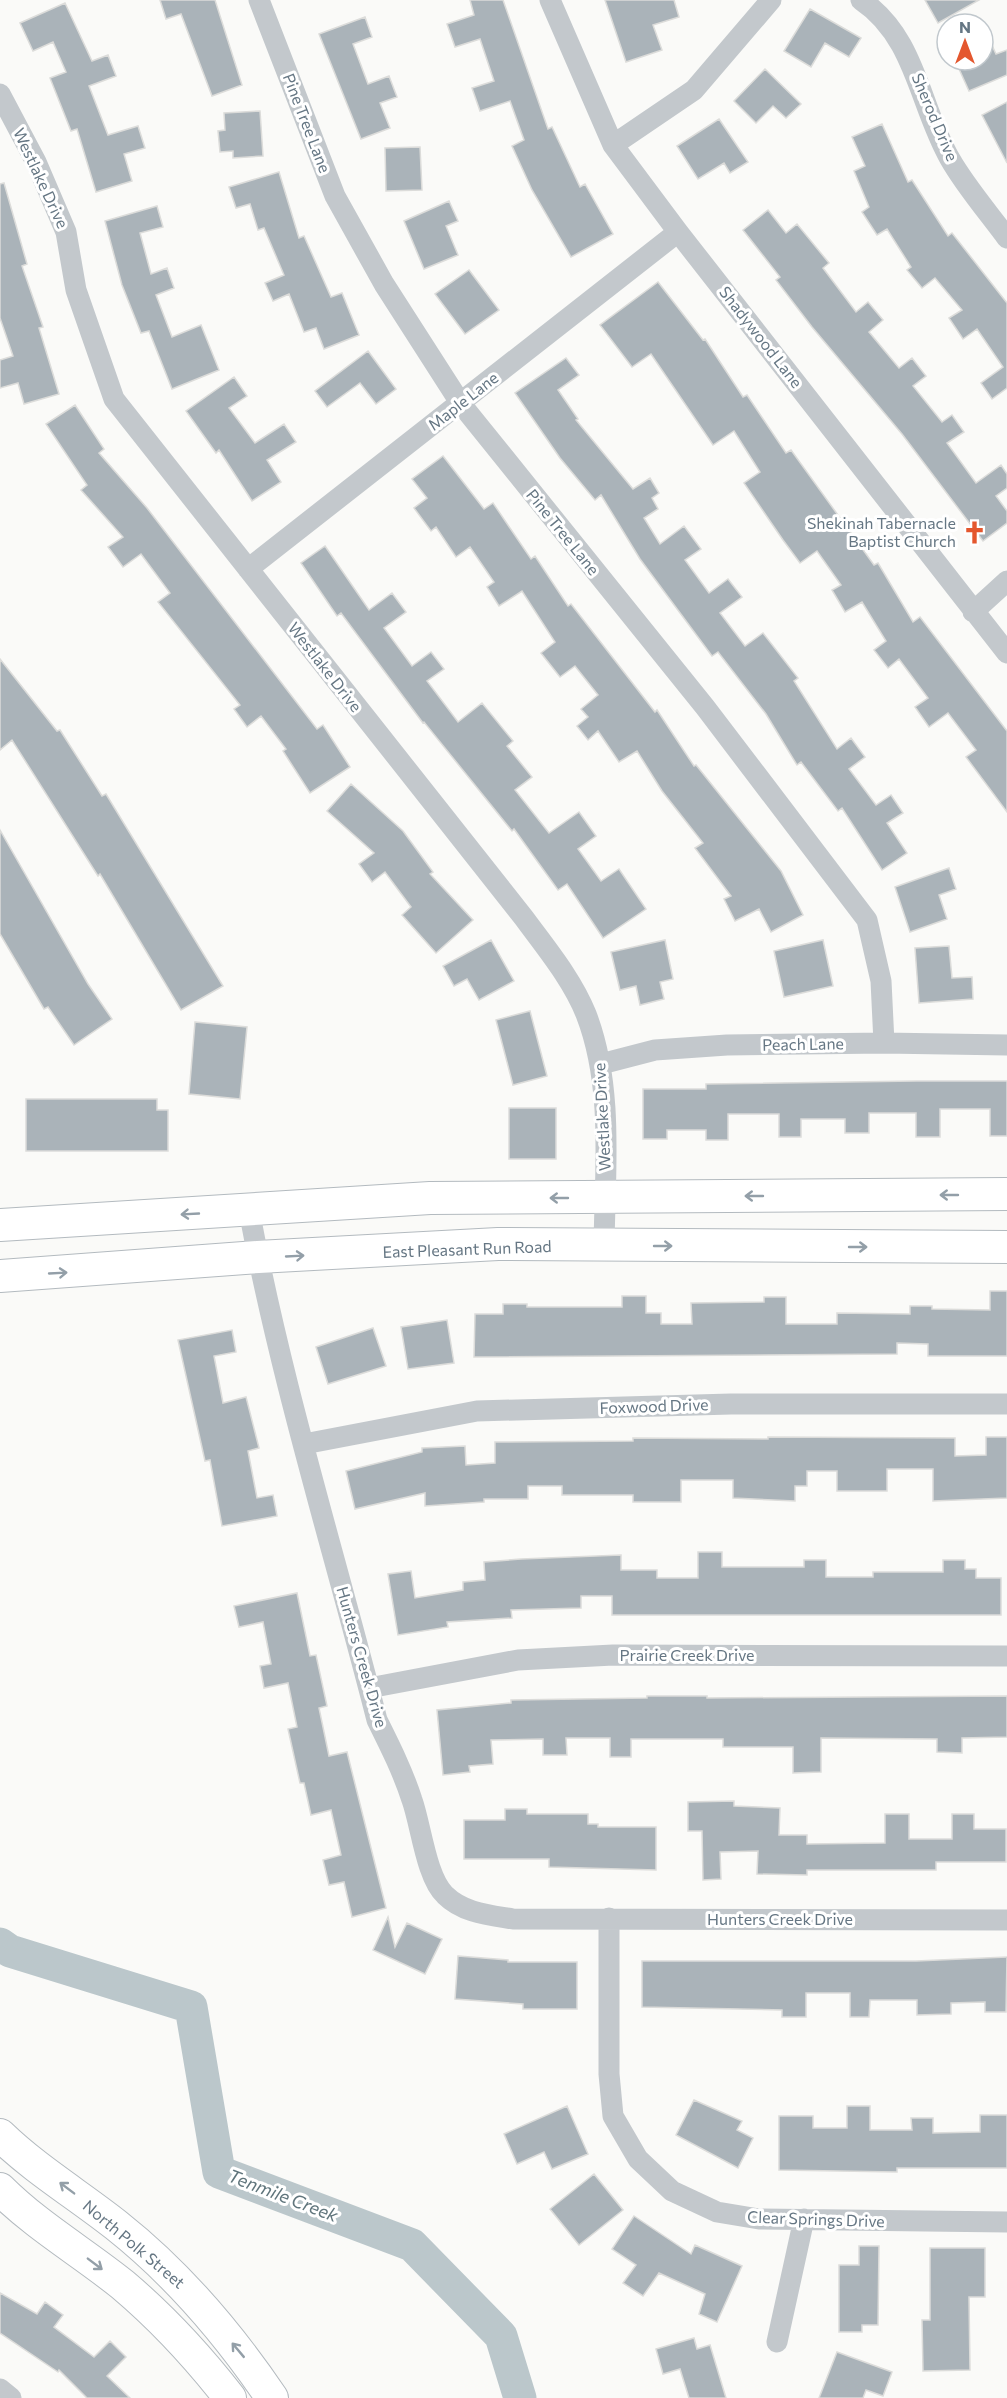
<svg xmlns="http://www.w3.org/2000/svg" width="1007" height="2398" font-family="Commissioner,sans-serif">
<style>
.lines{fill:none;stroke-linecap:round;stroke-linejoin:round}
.river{stroke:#bbc7cb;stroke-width:33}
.building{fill:#aab3b9;stroke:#dcdcda;stroke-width:1.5}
.secondary-casing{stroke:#b3babf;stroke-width:34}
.street{stroke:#c3c8cc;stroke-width:21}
.secondary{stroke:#fff;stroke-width:32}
.oneway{stroke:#939fa8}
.labels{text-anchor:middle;stroke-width:6;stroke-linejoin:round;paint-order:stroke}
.street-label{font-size:16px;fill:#657683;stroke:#fff}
.poi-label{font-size:16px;fill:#657683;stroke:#fff;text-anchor:end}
.water-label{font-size:18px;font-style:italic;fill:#60757c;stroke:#fff}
</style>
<rect width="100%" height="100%" fill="#fafaf8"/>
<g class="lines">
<path class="river" d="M0,1944L10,1951L191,2007L219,2172L412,2245L501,2336L520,2398"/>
</g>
<path class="building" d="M160,0H215L242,85L212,96L181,14L166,19Z
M470,0H503L548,129L552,127L580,187L585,184L613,234L571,257L532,190L512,146L524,140L510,101L480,111L472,88L494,81L480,39L455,47L447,24L474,15Z
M605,0H674L679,17L653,25L662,50L626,62Z
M925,0H979L938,23Z
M65,3L92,61L108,55L116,76L89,86L108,135L138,126L145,148L124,154L132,181L96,192L77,129L71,131L50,78L66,72L53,42L33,51L20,23Z
M810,9L861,38L849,57L825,43L811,67L784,51Z
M365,17L372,37L353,44L368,84L389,76L397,97L380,103L390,128L361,139L319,34Z
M983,26L996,54L1007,50V75L969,91L955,60H983Z
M765,69L801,104L786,118L773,106L756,123L734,101Z
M1007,102V163L982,115Z
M260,111L263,156L233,158V151L220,152L218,131L225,130L224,113Z
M719,119L748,162L730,173L724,163L698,179L677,146Z
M882,124L908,182L912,180L948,236L952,233L1007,303V388L992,399L981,383L1003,367L977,329L963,339L949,318L962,310L935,278L922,288L907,270L911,267L887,229L877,235L862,212L869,207L854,171L865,166L852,137Z
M420,147L422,190L386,191L385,148Z
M279,172L299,238L304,236L331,297L342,293L359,335L324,349L316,328L304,332L289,294L273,301L265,283L284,275L264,228L258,230L250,204L236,208L229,187Z
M4,183L27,264L22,266L43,327L39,328L59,394L24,404L18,383L0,388V360L13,356L0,318V184Z
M449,201L458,221L446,226L458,255L424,269L404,221Z
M157,206L163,227L140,233L151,274L167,268L174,288L156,295L172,337L201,325L219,370L172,389L149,331L141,333L122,285L105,221Z
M768,210L786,233L797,224L829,263L823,268L856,312L868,302L883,320L869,332L899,368L912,358L926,376L913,386L942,422L952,415L964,432L947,443L976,483L1001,465L1007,474V488L996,496L1007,511V523L983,541L902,434L812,327L776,280L780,277L743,230Z
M469,270L499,310L465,334L435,294Z
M658,282L703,340L705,339L743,397L747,395L786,453L791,450L874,565L878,563L913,622L920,617L1007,731V812L966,757L976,750L948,713L929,727L915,707L928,698L899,659L888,668L874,650L886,641L862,602L845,612L832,590L841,585L817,551L800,563L783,540L744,483L760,472L734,431L713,445L651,354L632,367L600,325Z
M368,351L396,389L376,404L360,383L327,407L315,391Z
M566,358L579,375L558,390L578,419L576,420L633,489L650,478L659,493L652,498L658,509L644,518L660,544L684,526L701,549L685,560L709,593L728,579L742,597L720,613L745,646L763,633L798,678L794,681L837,749L851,738L865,757L849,769L876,805L891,795L903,813L887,823L907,853L882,870L842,808L838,811L801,762L797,765L766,714L718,652L712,656L640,559L601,495L595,500L560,458L515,393Z
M234,377L247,396L229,408L255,443L284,424L296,442L267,460L281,482L252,501L219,450L216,453L186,411Z
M75,405L104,449L99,453L147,508L317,729L323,725L350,767L310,793L283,751L286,749L261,716L247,727L234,709L240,705L158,602L170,593L141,554L123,567L108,547L123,537L81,490L87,485L46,424Z
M443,456L484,509L493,503L531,559L535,556L568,606L571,604L655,712L657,710L694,766L696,765L781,871L803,915L771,932L759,909L735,921L724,899L731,896L695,848L703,843L662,791L637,751L619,762L598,731L588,740L577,726L588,717L581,709L598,695L575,666L560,677L541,653L555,642L522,591L499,606L487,587L494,582L470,547L456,557L436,527L431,531L414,508L427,498L412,479Z
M325,546L369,610L392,593L406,612L384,628L412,666L431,652L444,669L427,681L458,722L482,703L513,741L507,746L532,777L515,790L549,833L579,812L596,836L578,849L601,881L619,869L646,909L603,938L567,884L558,890L514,829L512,831L424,722L423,723L341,613L337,616L301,563Z
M0,659L57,731L60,730L102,796L106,794L223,986L181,1010L100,874L98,876L12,740L0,750Z
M351,784L403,831L433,872L430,874L473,920L436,953L402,915L411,907L385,872L372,882L359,864L374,853L327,811Z
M0,830L88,984L112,1019L74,1045L48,1007L44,1009L0,934Z
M949,868L956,889L939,895L947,919L910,932L895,887Z
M491,940L514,981L479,1000L467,979L454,986L443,966Z
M665,940L673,979L660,982L664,999L640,1005L636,986L620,990L611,952Z
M823,940L833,986L784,997L774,951Z
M949,946L952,978L972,977L973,999L919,1003L915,948Z
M530,1011L547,1076L513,1085L496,1020Z
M195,1022L247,1027L240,1099L189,1094Z
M916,1081H1007V1136H990V1109H940V1137H916V1113H869V1133H845V1119H801V1137H779V1114H728V1140H706V1130H667V1139H643V1089H706V1084Z
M26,1099H157V1110H168V1151H26Z
M509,1108H556V1159H509Z
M990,1291H1007V1356H928V1344L897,1343V1354L474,1357L475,1314H503V1304H527V1307H622V1296H646V1313H661V1324H692L691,1303L764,1302V1297H786V1324H837V1313L910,1314V1306H932V1309L990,1310Z
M447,1320L454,1363L408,1369L401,1327Z
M373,1328L386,1366L328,1384L316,1347Z
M232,1330L236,1352L214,1356L223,1403L246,1397L259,1448L248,1451L257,1498L273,1495L277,1516L222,1526L210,1460L205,1461L178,1340Z
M768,1437L955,1438V1456L986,1455V1437H1007V1498L933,1501V1469H887V1491H837V1471H807V1486H795V1501L733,1498V1480H681V1502H633V1495H562V1486H528V1499H484V1502L425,1506V1493L355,1509L346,1471L422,1452V1448L465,1446L466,1465L495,1463V1442L633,1441V1438L768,1439Z
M698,1552H722V1567H804V1560H826V1577H873V1572H943V1560H965V1569H976V1578H1001V1615H612V1596H581V1608L511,1610L512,1618L447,1622L448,1627L398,1635L388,1574L411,1571L415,1598L463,1590V1582L485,1580L484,1562L521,1559L621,1555V1570H657V1578H698Z
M297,1593L310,1656L316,1655L327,1706L319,1708L329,1756L347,1752L386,1908L352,1917L344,1882L329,1885L323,1860L341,1855L331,1810L311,1815L304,1783H300L288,1729L297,1727L288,1683L264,1688L260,1666L271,1664L263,1622L239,1627L234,1606Z
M647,1696H707V1698L1007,1696V1737L962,1738V1753L937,1752V1739L821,1738V1772L793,1773V1747H723V1739H631V1757H610V1738H566L567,1755H543V1739L491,1740L493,1764L469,1766L470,1772L443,1775L437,1710L511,1703V1700L647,1698Z
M734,1801V1806L780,1808L779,1835H807V1844L885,1843V1814H909V1839H952V1814H974V1829H1006V1862H936V1870H807V1875L757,1874L758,1851L720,1852L721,1879L703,1880L702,1831H688V1802Z
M505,1809H527V1814H588V1824H598V1827H656V1870L549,1867V1859H464V1820H505Z
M388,1917L395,1947L407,1923L442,1939L425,1974L373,1950Z
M458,1956L508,1960V1962H577V2009H523V2004L455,1999Z
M1007,1957L1006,2012H985V2002L951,2003V2014L917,2015V2000H870L869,2017H850V1993H806V2017H782V2010L642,2007V1961H916Z
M694,2100L742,2121L737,2130L753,2138L738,2168L676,2135Z
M567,2106L588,2154L552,2169L544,2152L517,2164L504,2134Z
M847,2106H870V2130H912L911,2118H933V2133L980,2132V2115H1007V2168H897V2172L779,2170V2116H813V2128H847Z
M594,2174L623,2210L579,2245L550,2209Z
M634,2216L691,2254L695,2245L742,2266L717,2322L699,2314L705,2294L659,2273L643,2296L623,2283L636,2265L612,2249Z
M859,2246H879L878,2325H862V2332H839V2265H859Z
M930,2248H985V2297H969L970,2370L923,2371L922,2320H930Z
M0,2293L37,2314L45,2302L63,2315L54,2327L94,2357L110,2341L126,2357L107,2376L130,2398H87L59,2370L58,2372L0,2333Z
M694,2338L697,2349L710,2345L726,2398H689L680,2369L663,2374L656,2349Z
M837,2352L892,2372L883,2396L866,2390L863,2398H819Z"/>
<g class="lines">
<defs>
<path id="secondary" d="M0,1225L430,1198L1007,1194
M0,1276L258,1257L498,1244L1007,1247
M0,2135C35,2169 78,2195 116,2225C178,2274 228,2333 272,2398
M0,2189C37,2226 82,2252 123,2285C162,2318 198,2357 230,2398"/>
</defs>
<use href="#secondary" class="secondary-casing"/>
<path class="street" d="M259,0L335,196L384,284L461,404L705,707L867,920L881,981L884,1043
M550,0L613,145L678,232L1007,653
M861,0C916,37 919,105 950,159C966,187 988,212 1007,238
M0,94L36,162L66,232L76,290L114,399L524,918C546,948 572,979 586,1014C614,1086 605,1170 604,1246
M613,145L694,90L771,0
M248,569L678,232
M973,612L1007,581
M601,1064L655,1050L727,1045L884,1043L1007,1045
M249,1210C281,1382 334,1551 377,1720C390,1746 403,1772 412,1800C421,1825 426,1877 445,1895C463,1913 489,1915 513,1919L1007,1920
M304,1444L477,1411L731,1404H1007
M369,1688L518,1660L613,1655L1007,1656
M609,1918V2074L613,2116L638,2159L672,2191L717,2212L759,2219L1007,2222
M777,2342L804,2219
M0,2389L11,2398"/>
<use href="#secondary" class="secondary"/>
</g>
<defs><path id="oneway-shaft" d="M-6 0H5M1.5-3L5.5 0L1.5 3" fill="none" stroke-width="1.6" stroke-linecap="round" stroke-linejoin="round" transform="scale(1.5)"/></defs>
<g class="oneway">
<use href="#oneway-shaft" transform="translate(949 1195) rotate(180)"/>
<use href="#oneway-shaft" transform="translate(754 1196) rotate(180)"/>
<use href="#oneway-shaft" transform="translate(559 1198) rotate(180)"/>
<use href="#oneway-shaft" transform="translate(190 1214) rotate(177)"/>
<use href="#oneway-shaft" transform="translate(663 1246)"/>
<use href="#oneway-shaft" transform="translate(858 1247)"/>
<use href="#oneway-shaft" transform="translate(295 1256) rotate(-3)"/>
<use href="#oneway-shaft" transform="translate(58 1273) rotate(-3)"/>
<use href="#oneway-shaft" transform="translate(67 2188) rotate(-143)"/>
<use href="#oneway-shaft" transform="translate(95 2264) rotate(37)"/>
<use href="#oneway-shaft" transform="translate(238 2350) rotate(-130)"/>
</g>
<defs>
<symbol id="church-bare" viewBox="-9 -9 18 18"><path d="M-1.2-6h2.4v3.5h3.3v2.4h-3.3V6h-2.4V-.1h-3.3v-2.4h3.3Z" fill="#e4572e" stroke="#fff" stroke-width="2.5" paint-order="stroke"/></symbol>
</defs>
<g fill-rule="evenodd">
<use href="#church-bare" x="958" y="516" width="33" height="33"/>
</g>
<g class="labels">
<g class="street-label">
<text transform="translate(935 117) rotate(67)" y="6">Sherod Drive</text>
<text transform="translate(307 123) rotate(69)" y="6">Pine Tree Lane</text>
<text transform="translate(41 178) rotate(65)" y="6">Westlake Drive</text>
<text transform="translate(761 337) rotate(52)" y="6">Shadywood Lane</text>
<text transform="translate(463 401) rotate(-38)" y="6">Maple Lane</text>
<text transform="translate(563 532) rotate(51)" y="6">Pine Tree Lane</text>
<text transform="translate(325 667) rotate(52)" y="6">Westlake Drive</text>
<text transform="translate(803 1044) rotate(-1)" y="6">Peach Lane</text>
<text transform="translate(602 1117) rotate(-93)" y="6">Westlake Drive</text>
<text transform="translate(467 1249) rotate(-2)" y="6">East Pleasant Run Road</text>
<text transform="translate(654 1406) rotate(-2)" y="6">Foxwood Drive</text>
<text x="687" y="1661">Prairie Creek Drive</text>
<text transform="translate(362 1657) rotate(74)" y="6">Hunters Creek Drive</text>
<text x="780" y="1925">Hunters Creek Drive</text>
<text transform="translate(816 2219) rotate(2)" y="6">Clear Springs Drive</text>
<text transform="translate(134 2244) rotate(40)" y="6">North Polk Street</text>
</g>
<g class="poi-label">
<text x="956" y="529">Shekinah Tabernacle<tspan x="956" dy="18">Baptist Church</tspan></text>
</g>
<g class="water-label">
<text transform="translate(283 2196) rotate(21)" y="6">Tenmile Creek</text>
</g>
</g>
<g transform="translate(965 42)"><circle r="28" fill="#ffffff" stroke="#c1c8cd" stroke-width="1.5"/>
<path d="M0-4.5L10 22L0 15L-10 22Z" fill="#e4572e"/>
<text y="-9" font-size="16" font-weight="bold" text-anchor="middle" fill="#657683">N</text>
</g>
</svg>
